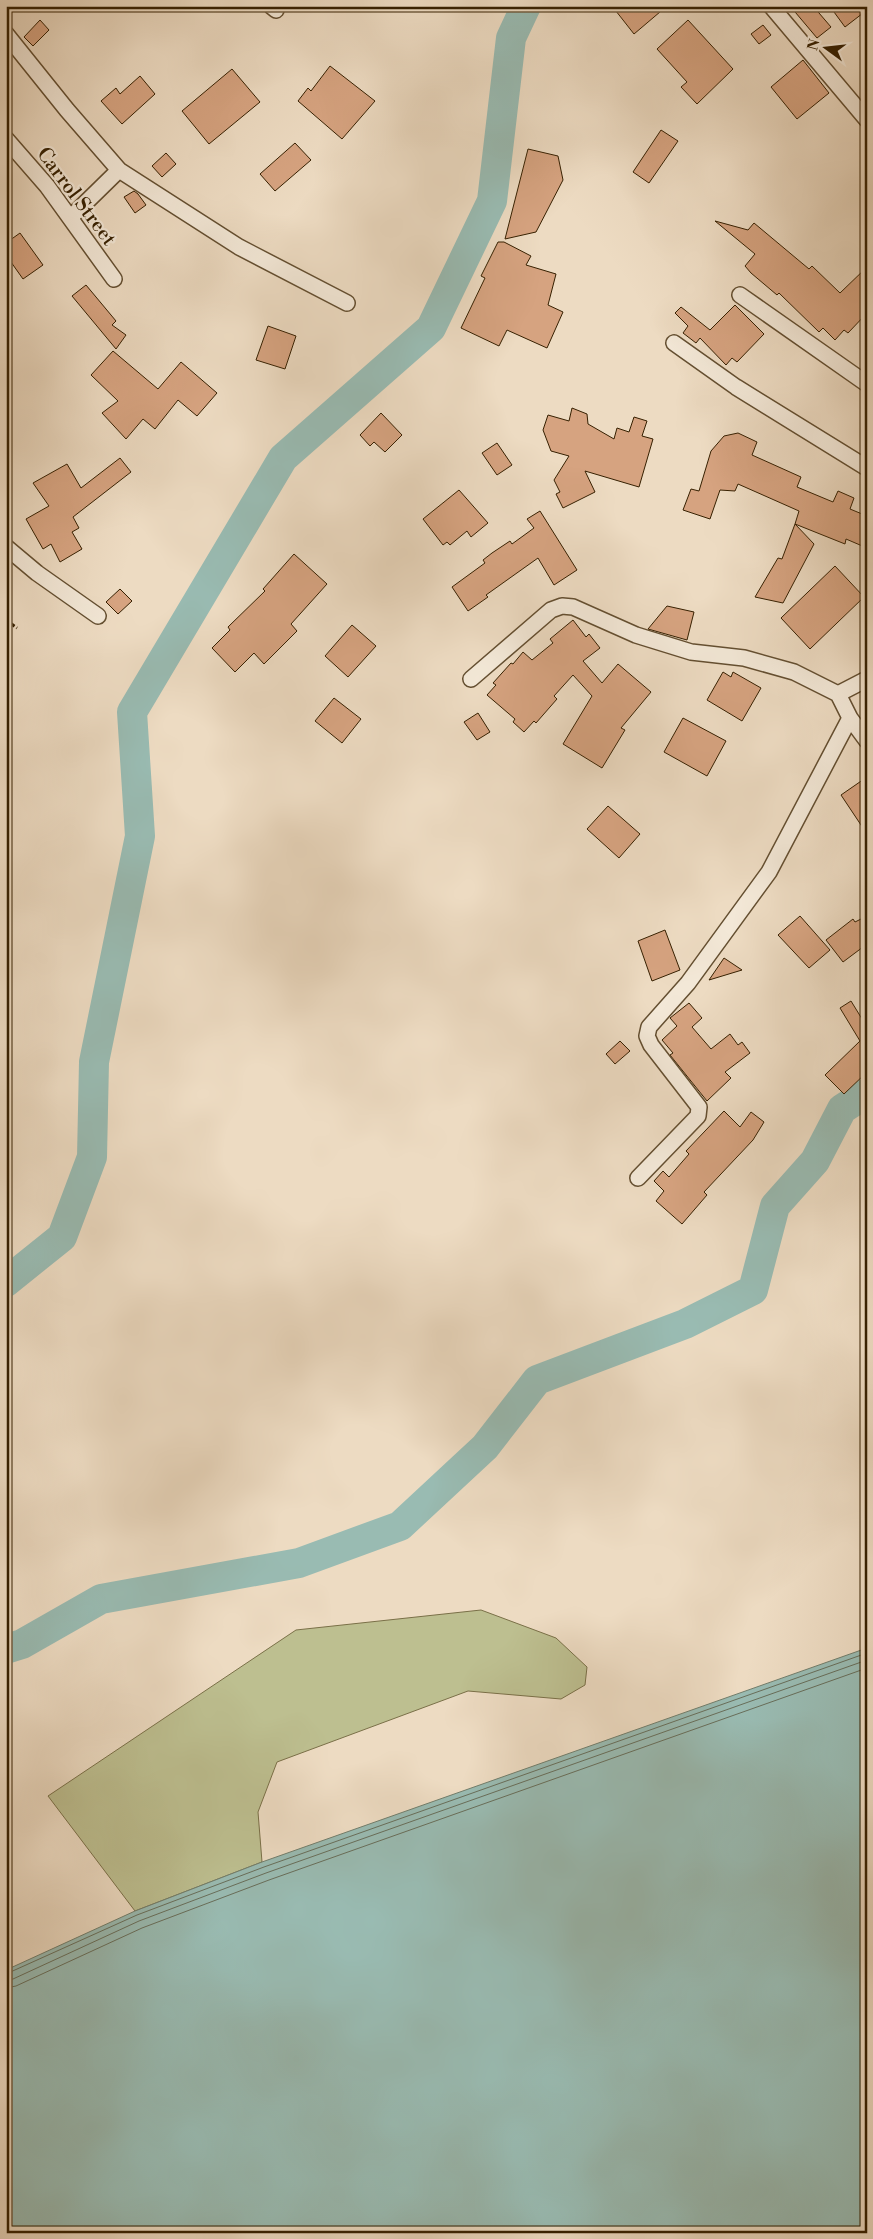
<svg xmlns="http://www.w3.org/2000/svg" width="873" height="2239" font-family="'Libre Bodoni',serif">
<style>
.green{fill:#bdbf90;stroke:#7a7048}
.water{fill:#99bbb2;stroke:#717d6b}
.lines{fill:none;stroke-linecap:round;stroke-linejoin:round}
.shore{stroke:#686e5a;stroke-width:1}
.river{stroke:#99bbb2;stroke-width:30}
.building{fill:#d6a380;stroke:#362001}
.minor-casing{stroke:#644f31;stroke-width:18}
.path{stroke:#362001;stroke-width:3;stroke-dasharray:4 2.5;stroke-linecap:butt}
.minor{stroke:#f3e8d7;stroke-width:15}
.labels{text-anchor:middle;stroke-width:4.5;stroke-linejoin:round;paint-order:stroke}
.street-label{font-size:20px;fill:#362001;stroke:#f3e8d7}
</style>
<rect width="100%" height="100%" fill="#eddbc2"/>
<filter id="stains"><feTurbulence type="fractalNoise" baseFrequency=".004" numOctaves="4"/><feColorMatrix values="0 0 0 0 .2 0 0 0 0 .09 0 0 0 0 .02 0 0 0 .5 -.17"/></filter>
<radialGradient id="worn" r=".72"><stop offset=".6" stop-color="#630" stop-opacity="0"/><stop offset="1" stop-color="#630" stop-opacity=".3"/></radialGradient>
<path class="green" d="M481,1610L556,1638L587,1667L585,1685L561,1699L468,1691L277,1762L258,1812L262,1862L135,1911L48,1796L296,1630Z"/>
<path class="water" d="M867,1648V2233H6V1970L135,1911L262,1862Z"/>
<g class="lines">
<path class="shore" d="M6,1974L137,1915L264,1867L867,1653
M6,1980L13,1979L139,1921L266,1873L867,1660
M6,1988L16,1986L142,1928L269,1880L867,1668"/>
<path class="river" d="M6,1282L62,1237L92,1157L94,1062L140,836L132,712L283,458L431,328L492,201L511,38L526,6
M6,1649L22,1644L101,1599L299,1563L400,1526L485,1447L537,1380L685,1324L753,1290L775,1206L815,1161L842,1109L867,1093"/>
</g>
<path class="building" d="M612,6H667L634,34Z
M790,6H813L831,27L817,38Z
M842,6H867V10L845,27L834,12Z
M40,20L49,30L33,46L24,37Z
M688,20L733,69L697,104L681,87L687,82L657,49Z
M763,25L771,35L759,44L751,34Z
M803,60L829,93L797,119L771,87Z
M330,66L375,101L342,139L298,101L308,88L311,91Z
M232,69L260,102L209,144L182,111Z
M140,76L155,94L122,124L101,101L116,88L120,94Z
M661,130L678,141L649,183L633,172Z
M295,143L311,160L275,191L260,174Z
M528,149L558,156L563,180L536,232L505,239Z
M166,153L176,164L162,177L152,166Z
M134,191L138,194L146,205L135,213L124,197Z
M715,221L748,230L754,223L809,269L812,266L840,293L867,267V313L848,333L844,330L835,340L823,328L819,332L779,293L777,295L751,273L745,266L755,254Z
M20,233L43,265L23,279L6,255V243Z
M498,242H504L531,256L526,265L556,274L548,305L563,312L547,348L507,330L499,346L461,328L485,278L481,276Z
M86,285L116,321L112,325L126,335L116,349L72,296Z
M735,305L764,334L737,362L732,358L726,365L700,338L696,343L683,333L688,326L675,313L681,307L710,330Z
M268,326L296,336L285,369L256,360Z
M113,351L158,389L181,362L217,393L197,416L178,400L155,429L143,419L126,439L102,413L118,401L91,375Z
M572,408L587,414L588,424L614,439L617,428L629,432L634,417L647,421L642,436L653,439L639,487L585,471L595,492L563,508L556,494L560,492L554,480L569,456L551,451L543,430L548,415L569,421Z
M381,413L402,435L385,452L374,442L370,446L360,435Z
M738,433L757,442L752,455L801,477L797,487L833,502L838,491L854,498L850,509L867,516V548L846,539L845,544L795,524L799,511L738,484L735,491L720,490L710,519L683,510L691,489L699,491L711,451L724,436Z
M497,443L512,465L497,475L482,453Z
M120,458L131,472L73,517L79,528L72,532L82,549L60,562L51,544L43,549L26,519L49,506L33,483L67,464L81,488Z
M459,490L488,523L471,537L467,531L450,545L447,542L443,545L423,519Z
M540,511L577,570L554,585L538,558L486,595L488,597L468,611L452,587L485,563L483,560L492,553L510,541L512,544L534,528L527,519Z
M795,524L814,544L783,603L755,597L778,558L782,559Z
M294,554L327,584L291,624L297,631L264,664L254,653L235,672L212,648L230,630L228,627L265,591L263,589Z
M835,566L864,597L810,649L781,618Z
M120,589L132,601L118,614L106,602Z
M667,606L694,612L687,640L648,629Z
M573,620L586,637L589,634L600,648L583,661L602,683L618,664L651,692L621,728L625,730L602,768L563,744L592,696L573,675L554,696L557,699L536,723L534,721L524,732L513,722L515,719L487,695L496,685L493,683L511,663L513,664L523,652L532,660L553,643L550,639Z
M352,625L376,646L348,677L325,656Z
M723,672L731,677L733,672L761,688L742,721L707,700Z
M334,698L361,719L342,743L315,721Z
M478,713L490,732L477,740L464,722Z
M683,718L726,741L707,776L664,752Z
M867,777V834L841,795Z
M608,806L640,834L619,858L587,829Z
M800,916L830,950L809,968L778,935Z
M867,916V944L843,962L826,940L853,919L855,922Z
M665,930L680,970L652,981L638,941Z
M724,958L742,970L709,980Z
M851,1001L867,1027V1072L844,1094L825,1075L860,1041L840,1008Z
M689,1003L702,1018L692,1027L711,1049L730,1034L738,1045L742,1042L750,1053L725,1072L731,1078L707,1101L670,1055L673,1053L662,1040L677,1026L670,1018Z
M620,1041L630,1051L615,1064L606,1054Z
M724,1111L740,1127L751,1112L764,1122L753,1140L704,1192L707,1195L682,1224L656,1201L664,1191L654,1181L663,1171L669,1177L689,1154L686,1151Z"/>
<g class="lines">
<defs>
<path id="minor" d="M271,6L276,10
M771,6L867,120
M6,34L67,110L119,170L239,247L347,303
M6,139L47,186L114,279
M70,218L119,170
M740,295L867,384
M674,343L736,387L867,468
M6,547L37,573L98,616
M471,679L551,610L562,606L573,607L636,635L691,652L744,658L794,672L838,694L850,718L867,741
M838,694L867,679
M638,1178L698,1116L699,1107L651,1045L647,1036L649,1027L688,983L769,872L850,718"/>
</defs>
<use href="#minor" class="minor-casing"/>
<path class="path" d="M6,620L17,628"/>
<use href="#minor" class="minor"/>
</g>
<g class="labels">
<g class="street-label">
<text transform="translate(77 196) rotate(53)" y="7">Carrol Street</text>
</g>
</g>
<rect width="873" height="2239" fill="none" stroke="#eddbc2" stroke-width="25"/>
<rect x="8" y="8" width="858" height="2224" fill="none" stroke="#362001" stroke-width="2.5"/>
<rect x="12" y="12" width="848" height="2214" fill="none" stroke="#362001"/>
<g transform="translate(826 48) rotate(285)" stroke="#f3e8d7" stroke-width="4" paint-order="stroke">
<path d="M0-4L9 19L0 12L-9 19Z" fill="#362001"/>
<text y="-8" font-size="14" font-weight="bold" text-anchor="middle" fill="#362001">N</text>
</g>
<rect width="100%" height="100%" filter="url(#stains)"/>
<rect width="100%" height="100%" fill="url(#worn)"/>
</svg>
